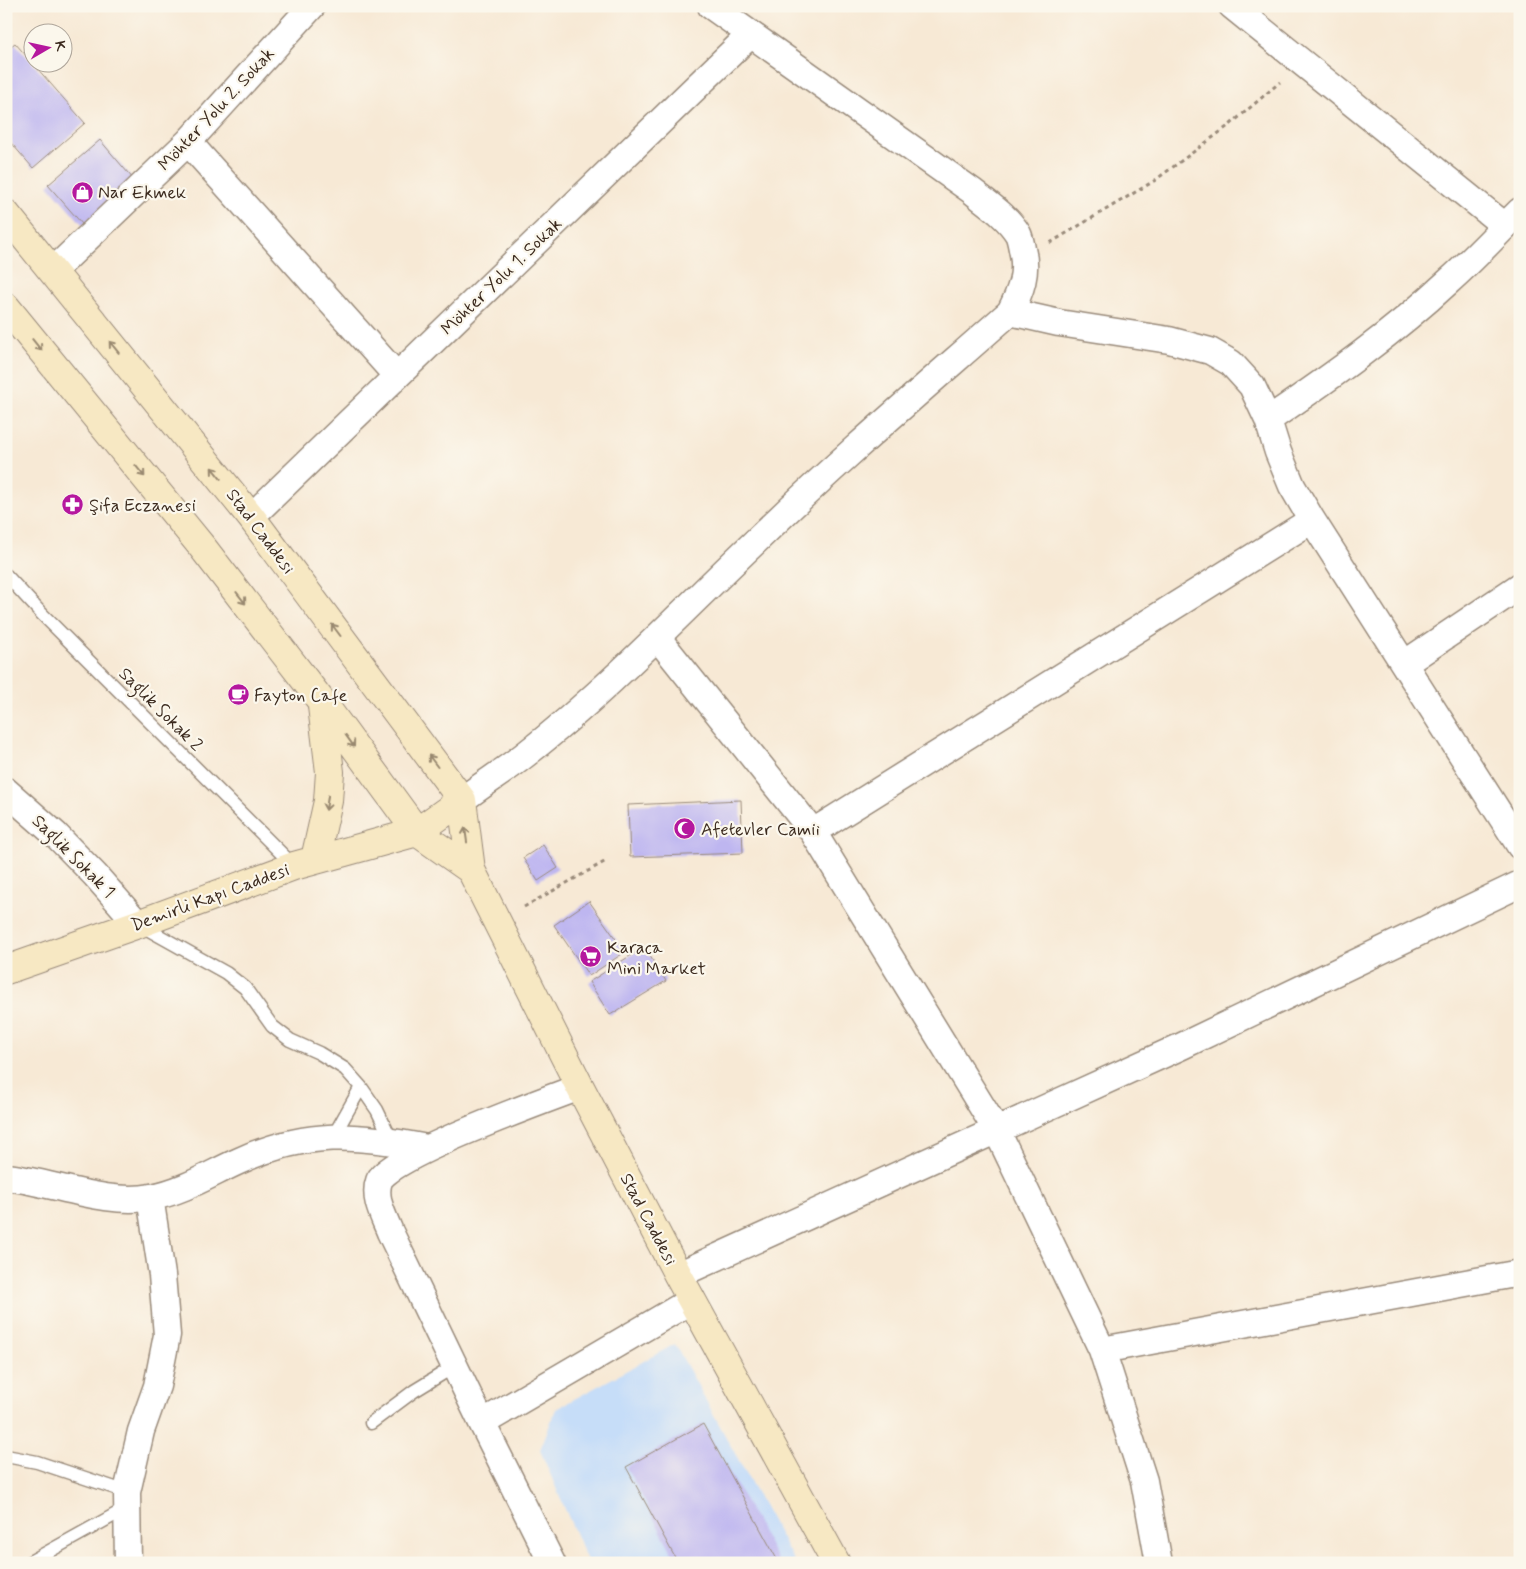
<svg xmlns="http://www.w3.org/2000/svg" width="1526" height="1569" font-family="Mynerve,sans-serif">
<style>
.built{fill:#c6ddf8}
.building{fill:#beb6f0}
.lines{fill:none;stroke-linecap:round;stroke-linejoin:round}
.lane-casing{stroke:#998a7a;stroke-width:15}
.street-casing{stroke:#998a7a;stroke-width:29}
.secondary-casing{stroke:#998a7a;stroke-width:30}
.path{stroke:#998a7a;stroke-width:3;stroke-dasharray:4 4;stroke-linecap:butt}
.lane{stroke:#fff;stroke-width:12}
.street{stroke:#fff;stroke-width:26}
.secondary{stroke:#f7e8c3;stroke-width:28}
.oneway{stroke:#998970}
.labels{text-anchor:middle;stroke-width:4.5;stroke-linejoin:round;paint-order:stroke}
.street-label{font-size:18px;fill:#3b2a1e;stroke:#fbf7ec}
.poi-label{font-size:18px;fill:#3b2a1e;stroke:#fbf7ec;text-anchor:start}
</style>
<rect width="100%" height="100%" fill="#fbf7ec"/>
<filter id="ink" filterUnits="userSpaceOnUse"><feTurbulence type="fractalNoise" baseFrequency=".02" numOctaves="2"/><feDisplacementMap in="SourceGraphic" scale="10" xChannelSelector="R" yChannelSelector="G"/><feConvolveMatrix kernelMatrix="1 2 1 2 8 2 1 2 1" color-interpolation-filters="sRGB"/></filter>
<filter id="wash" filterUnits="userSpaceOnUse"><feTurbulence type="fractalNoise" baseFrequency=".0096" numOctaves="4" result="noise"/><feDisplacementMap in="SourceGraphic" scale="20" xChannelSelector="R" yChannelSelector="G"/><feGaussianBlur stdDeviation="1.12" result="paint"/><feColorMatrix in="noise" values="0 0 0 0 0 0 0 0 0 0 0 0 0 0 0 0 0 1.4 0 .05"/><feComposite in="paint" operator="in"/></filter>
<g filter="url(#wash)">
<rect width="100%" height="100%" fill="#f7e9d5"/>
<path class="built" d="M675,1344L795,1563H588L540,1450L556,1409Z"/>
<g id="blocks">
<path class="building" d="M15,43L85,123L33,168L6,137V50Z
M100,140L134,180L83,225L48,185Z
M741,800L743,853L630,857L628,805Z
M543,845L558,868L538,881L523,858Z
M589,901L625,952L589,976L554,925Z
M644,947L666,981L610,1015L589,982Z
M703,1424L779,1563H678L626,1467Z"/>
</g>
</g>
<g filter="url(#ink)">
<use href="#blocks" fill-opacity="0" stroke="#998a7a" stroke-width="1"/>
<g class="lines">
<defs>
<path id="lane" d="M6,575L42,614L294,866
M140,925L226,973L245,988L272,1026L290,1040L319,1053L345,1069L361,1087L377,1110L392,1141
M333,1137L361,1087
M371,1423L414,1391L455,1366
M6,1456L37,1462L127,1492
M28,1563L127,1508"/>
<path id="street" d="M1232,6L1505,226
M188,142L397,376
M53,271L188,142L312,6
M1010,312L1059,323L1169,340L1210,351L1231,363L1252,386L1268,420L1278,452L1292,486L1312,520L1520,846
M1268,420C1331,377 1393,333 1449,281C1474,259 1496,235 1520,211
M251,517L750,35
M657,637L813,832L997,1131L1102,1350L1144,1481L1159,1563
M1404,664L1520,586
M6,791L56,835L95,875L138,924
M462,800C483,784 506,770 526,754C608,690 682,611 757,540C838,461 925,387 1010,312C1021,291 1028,272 1022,249C1021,244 1020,238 1018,234C1007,216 988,204 972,191L711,6
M813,832L1312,520
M6,1177C52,1182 107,1206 152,1197C184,1191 210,1174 239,1161C307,1130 356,1134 427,1148
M678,1275L1182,1046L1520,884
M1102,1350L1520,1273
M482,1423L692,1300
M128,1563L127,1492L141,1431L157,1386L167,1335L162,1275L150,1197
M552,1563L482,1423L390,1232C384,1217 373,1198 379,1181C387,1157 548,1099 580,1087"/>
<path id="secondary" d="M6,214L251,517L462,800L471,870L580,1087L678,1275L836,1563
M6,307L203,548L322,702L417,832L471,870
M315,859L328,801L330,772L322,706
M6,970L138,924L294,866L417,832L462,800"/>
</defs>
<use href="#lane" class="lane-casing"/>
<use href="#street" class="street-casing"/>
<use href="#secondary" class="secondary-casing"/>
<path class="path" d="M1050,243L1154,181L1231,124L1280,82
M524,907L606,861"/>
<use href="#lane" class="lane"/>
<use href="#street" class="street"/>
<use href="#secondary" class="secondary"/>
</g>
<defs><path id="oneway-shaft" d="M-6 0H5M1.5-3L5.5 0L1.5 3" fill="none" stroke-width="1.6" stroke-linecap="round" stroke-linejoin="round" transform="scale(1.25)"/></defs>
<g class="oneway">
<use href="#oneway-shaft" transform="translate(37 345) rotate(51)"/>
<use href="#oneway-shaft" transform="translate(114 347) rotate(-129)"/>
<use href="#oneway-shaft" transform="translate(140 471) rotate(51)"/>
<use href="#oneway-shaft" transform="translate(216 473) rotate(-129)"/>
<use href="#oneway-shaft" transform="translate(241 598) rotate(52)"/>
<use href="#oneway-shaft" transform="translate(336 630) rotate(-127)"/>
<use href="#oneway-shaft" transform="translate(350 741) rotate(54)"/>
<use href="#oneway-shaft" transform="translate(433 761) rotate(-127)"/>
<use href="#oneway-shaft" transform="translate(327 803) rotate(98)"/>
<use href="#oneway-shaft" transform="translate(466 835) rotate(-98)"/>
</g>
</g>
<defs>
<symbol id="shop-disc" viewBox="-11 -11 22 22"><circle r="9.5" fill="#b5179e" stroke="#fbf7ec"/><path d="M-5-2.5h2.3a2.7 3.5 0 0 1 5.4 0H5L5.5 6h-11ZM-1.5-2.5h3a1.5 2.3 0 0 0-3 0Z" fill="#fff"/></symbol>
<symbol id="pharmacy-disc" viewBox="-11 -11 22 22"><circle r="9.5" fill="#b5179e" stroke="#fbf7ec"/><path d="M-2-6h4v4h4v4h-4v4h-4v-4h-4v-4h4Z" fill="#fff"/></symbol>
<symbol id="cafe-disc" viewBox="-11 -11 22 22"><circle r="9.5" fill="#b5179e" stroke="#fbf7ec"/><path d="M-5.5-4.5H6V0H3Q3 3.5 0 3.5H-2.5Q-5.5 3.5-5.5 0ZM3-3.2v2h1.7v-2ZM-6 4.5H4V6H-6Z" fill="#fff"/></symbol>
<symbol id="mosque-disc" viewBox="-11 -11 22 22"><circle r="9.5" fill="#b5179e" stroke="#fbf7ec"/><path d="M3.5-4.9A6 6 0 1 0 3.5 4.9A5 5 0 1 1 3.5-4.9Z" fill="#fff"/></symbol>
<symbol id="supermarket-disc" viewBox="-11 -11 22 22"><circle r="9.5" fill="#b5179e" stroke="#fbf7ec"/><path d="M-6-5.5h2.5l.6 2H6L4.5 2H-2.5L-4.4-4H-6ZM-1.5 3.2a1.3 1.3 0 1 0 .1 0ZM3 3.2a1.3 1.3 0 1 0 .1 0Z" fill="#fff"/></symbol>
</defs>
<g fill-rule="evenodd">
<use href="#shop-disc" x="70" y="180" width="25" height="25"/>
<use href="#pharmacy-disc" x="60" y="492" width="25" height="25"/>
<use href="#cafe-disc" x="226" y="682" width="25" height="25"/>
<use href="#mosque-disc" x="672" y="816" width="25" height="25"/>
<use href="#supermarket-disc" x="578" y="944" width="25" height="25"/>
</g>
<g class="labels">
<g class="street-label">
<text transform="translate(216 109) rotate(-47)" y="6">Möhter Yolu 2. Sokak</text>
<text transform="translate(501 276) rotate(-44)" y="6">Möhter Yolu 1. Sokak</text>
<text transform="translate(261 531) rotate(53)" y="6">Stad Caddesi</text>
<text transform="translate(161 709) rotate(45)" y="6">Saglik Sokak 2</text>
<text transform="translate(74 856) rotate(45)" y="6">Saglik Sokak 1</text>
<text transform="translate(210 897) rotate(-20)" y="6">Demirli Kapı Caddesi</text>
<text transform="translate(649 1219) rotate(62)" y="6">Stad Caddesi</text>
</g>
<g class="poi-label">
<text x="98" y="198">Nar Ekmek</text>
<text x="89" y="511">Şifa Eczanesi</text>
<text x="254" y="701">Fayton Cafe</text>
<text x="701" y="835">Afetevler Camii</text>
<text x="607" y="953">Karaca<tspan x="607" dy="21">Mini Market</tspan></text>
</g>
</g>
<rect width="1526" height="1569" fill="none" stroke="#fbf7ec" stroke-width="25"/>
<g transform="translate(48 48) rotate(81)"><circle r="24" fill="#fbf7ec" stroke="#aea59a"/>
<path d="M0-4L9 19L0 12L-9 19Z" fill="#b5179e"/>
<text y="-8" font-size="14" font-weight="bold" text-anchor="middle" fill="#3b2a1e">K</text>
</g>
</svg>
